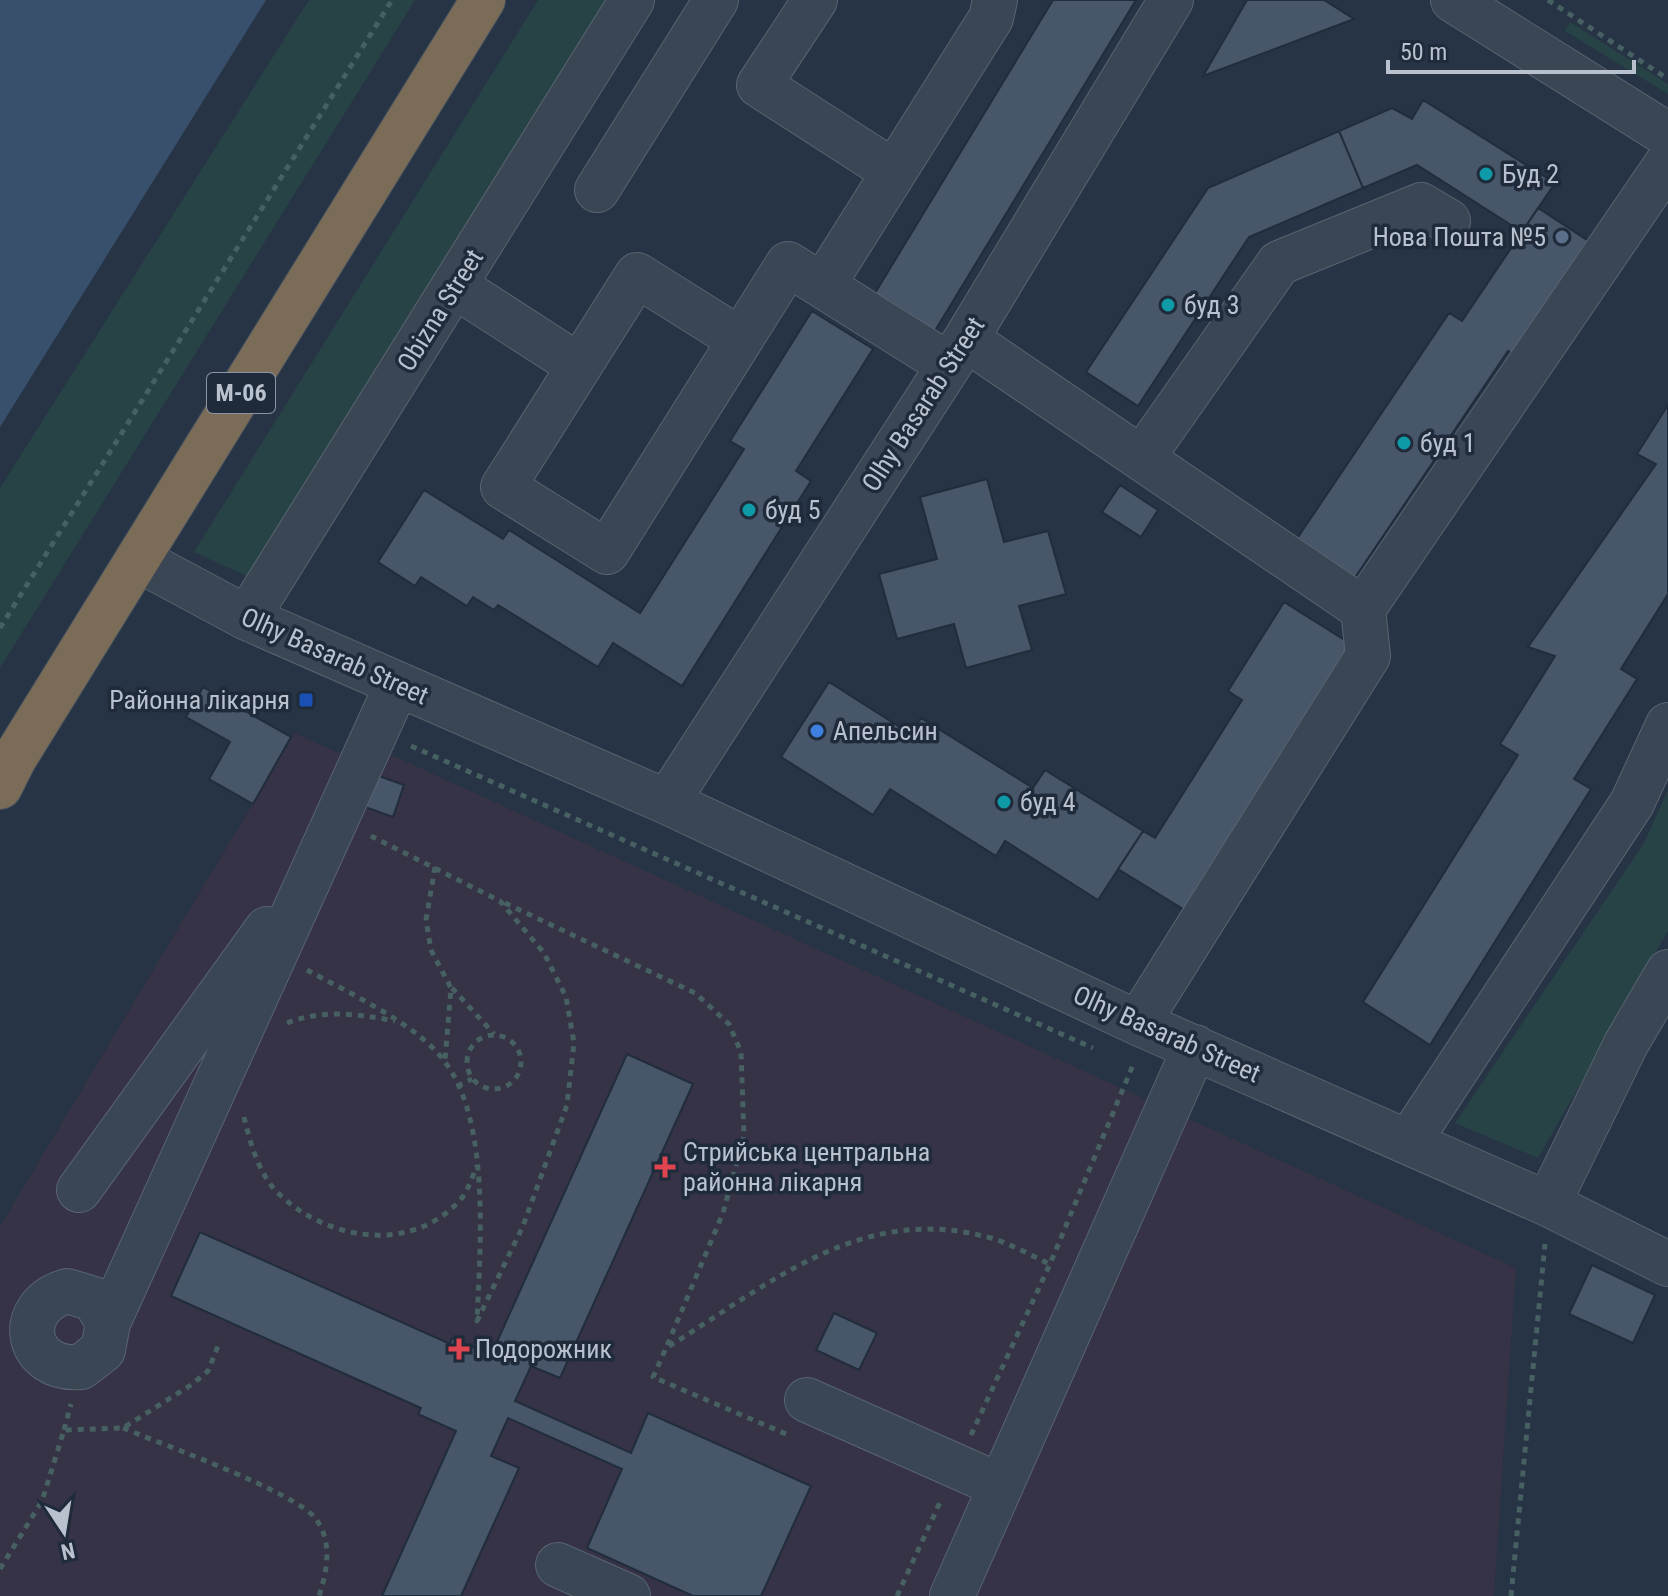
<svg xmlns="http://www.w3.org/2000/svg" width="1668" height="1596" font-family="'Roboto Condensed',sans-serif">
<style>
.medical{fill:#353345}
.green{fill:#284346}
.water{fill:#39506d}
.building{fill:#485669;stroke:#212d3c;stroke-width:2}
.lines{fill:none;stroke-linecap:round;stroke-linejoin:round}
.minor-casing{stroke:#596472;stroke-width:46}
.highway-casing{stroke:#45515f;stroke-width:46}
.path{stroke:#476062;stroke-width:5;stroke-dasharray:6 6;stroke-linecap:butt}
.minor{stroke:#3b4654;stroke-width:44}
.highway{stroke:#7b6c57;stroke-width:44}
.culture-dot{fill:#0f9aa8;stroke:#1f2b3a;stroke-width:3}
.service-dot{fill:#5c6f8a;stroke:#1f2b3a;stroke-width:3}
.transit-dot{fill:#1a4fb4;stroke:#1f2b3a;stroke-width:3}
.shop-dot{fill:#3f7fe0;stroke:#1f2b3a;stroke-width:3}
.health-dot{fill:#e0444e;stroke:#1f2b3a;stroke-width:3}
.labels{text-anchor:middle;stroke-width:7;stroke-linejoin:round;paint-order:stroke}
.shield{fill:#1f2b3a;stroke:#8b94a2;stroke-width:2}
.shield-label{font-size:24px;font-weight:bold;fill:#b9c1ce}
.poi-label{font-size:26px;fill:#b9c1ce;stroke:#1f2b3a;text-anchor:start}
.street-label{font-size:26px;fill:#b9c1ce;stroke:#1f2b3a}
</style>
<rect width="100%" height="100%" fill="#263445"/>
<path class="medical" d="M295,733L377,770L387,753L1516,1268L1494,1596H0V1226Z"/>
<path class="green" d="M309,0H415L0,668V488Z
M538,0H610L251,578L194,552Z
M1570,22L1668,84V94L1565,31Z
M1668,790V931L1538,1158L1455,1123L1644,843Z"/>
<path class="water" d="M0,0H266L0,427Z"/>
<path class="building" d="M1053,0H1136L933,334L872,298Z
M1247,0H1324L1354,19L1203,76Z
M1423,100L1555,183L1522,232L1417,165L1363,188L1339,131L1392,108L1412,119Z
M1339,131L1363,188L1249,237L1138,406L1086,372L1208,188Z
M1538,208L1590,242L1514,355L1508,351L1350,585L1292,546L1449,313L1462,321Z
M812,311L873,349L796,471L811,481L682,686L613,643L598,667L498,605L494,610L473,597L467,606L421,577L415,586L378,562L424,490L503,539L509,530L640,613L744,449L730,441Z
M1668,405V594L1621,669L1637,679L1574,779L1591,789L1430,1045L1363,1002L1518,755L1500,744L1555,656L1528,647L1656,464L1637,454Z
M987,479L1004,542L1048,531L1066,594L1019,606L1032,650L966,668L954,624L897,639L879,574L937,559L920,497Z
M1120,485L1158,510L1141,537L1102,512Z
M1284,602L1354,646L1196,917L1118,869L1143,831L1155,838L1242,700L1228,691Z
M829,682L911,734L921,718L1033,788L1045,770L1143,831L1098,900L1005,841L996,856L890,789L873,815L781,757Z
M203,687L291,737L253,804L209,779L230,742L186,717Z
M376,775L404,785L393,817L365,807Z
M627,1054L693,1084L560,1378L531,1366L515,1401L631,1453L648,1413L811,1486L761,1596H693L587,1548L622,1469L508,1418L491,1456L519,1468L461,1596H382L456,1431L418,1414L421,1408L171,1296L200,1232L450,1344L452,1338L491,1355Z
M1592,1265L1655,1295L1633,1343L1569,1314Z
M834,1313L877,1333L859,1370L816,1350Z"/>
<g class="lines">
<defs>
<path id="minor" d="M815,0L759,85L894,172
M1453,0L1668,135
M597,190L716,0
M823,285L991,18L995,0
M455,286L579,366
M739,339L637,275L503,487L607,552L788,264L949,365
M966,339L1363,609L1668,162
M1142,458L1279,263L1421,205L1448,221
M139,560L247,618L667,802L1138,1023L1548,1204L1668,1264
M247,618L632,0
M667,802L966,339L1171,0
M1138,1023L1368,656L1363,609
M1410,1140L1632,803L1668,725
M79,1190L267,929
M1548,1204L1626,1044L1668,972
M108,1323L94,1299L67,1291C13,1307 25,1372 81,1367L103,1350L108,1323L397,685
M807,1400L1001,1486
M558,1565L628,1596
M952,1596L1195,1047"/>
<path id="highway" d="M0,787L14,759L483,0"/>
</defs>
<use href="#minor" class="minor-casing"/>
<use href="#highway" class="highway-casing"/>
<path class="path" d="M1548,0L1668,79
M0,628L392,0
M411,746L1093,1048
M435,867L426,920L431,950L451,988L445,1060
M505,903L695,993L729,1024L741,1052L744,1136L723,1213L666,1348
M307,970C347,992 419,1025 445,1062C491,1123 480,1249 477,1321L523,1226L567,1105L574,1043L566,997L544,953L500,901L371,836
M452,988L494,1034
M287,1023C323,1009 358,1014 395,1021
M467 1062a27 27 0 1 1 54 0a27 27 0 1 1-54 0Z
M457,1086L472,1079
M244,1117C250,1142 258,1171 275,1190C323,1240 411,1256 461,1199C468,1191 472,1177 477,1166
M123,1428C161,1444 296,1492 316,1519C333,1543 327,1571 319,1596
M64,1430L71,1404
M786,1434L653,1377L666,1348C771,1284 863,1200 994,1239C1013,1245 1032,1256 1050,1264
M971,1435L1050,1264L1133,1065
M0,1569L42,1501L64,1430L123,1428L191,1385L208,1371L220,1341
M897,1596L942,1498
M1511,1596L1545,1244"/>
<use href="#minor" class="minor"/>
<use href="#highway" class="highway"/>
</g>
<g class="culture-dot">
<circle cx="1486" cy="174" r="8"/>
<circle cx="1168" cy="305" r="8"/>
<circle cx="1404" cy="443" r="8"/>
<circle cx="749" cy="510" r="8"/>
<circle cx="1004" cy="802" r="8"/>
</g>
<circle class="service-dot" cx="1562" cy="237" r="8"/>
<rect class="transit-dot" x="298" y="692" width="16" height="16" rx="4"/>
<circle class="shop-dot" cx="817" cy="731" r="8"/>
<g class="health-dot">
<path d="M661 1155h8v8h8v8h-8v8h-8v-8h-8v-8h8z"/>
<path d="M455 1337h8v8h8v8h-8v8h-8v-8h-8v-8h8z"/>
</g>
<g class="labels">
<rect class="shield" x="207" y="373" width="68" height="40" rx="6"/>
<g class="shield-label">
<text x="241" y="401">М-06</text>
</g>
<g class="poi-label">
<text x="1502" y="183">Буд 2</text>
<text x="1546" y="246" text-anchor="end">Нова Пошта №5</text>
<text x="1184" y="314">буд 3</text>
<text x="1420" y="452">буд 1</text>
<text x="765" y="519">буд 5</text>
<text x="290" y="709" text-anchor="end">Районна лікарня</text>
<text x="833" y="740">Апельсин</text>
<text x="1020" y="811">буд 4</text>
<text x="683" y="1161">Стрийська центральна<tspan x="683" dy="30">районна лікарня</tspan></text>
<text x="475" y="1358">Подорожник</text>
</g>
<g class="street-label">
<text transform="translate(440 310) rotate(-58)" y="9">Obizna Street</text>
<text transform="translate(923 404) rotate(-57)" y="9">Olhy Basarab Street</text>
<text transform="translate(335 656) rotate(24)" y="9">Olhy Basarab Street</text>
<text transform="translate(1167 1034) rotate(24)" y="9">Olhy Basarab Street</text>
</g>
</g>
<g transform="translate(64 1532) rotate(168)" stroke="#1f2b3a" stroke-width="6" paint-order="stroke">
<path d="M0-6L14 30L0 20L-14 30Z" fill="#b9c1ce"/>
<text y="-12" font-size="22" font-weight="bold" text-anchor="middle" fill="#b9c1ce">N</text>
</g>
<path d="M1388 60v12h246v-12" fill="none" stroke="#b9c1ce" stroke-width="4"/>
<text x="1400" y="60" font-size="24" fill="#b9c1ce" stroke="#1f2b3a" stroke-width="6" paint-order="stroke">50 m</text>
</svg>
